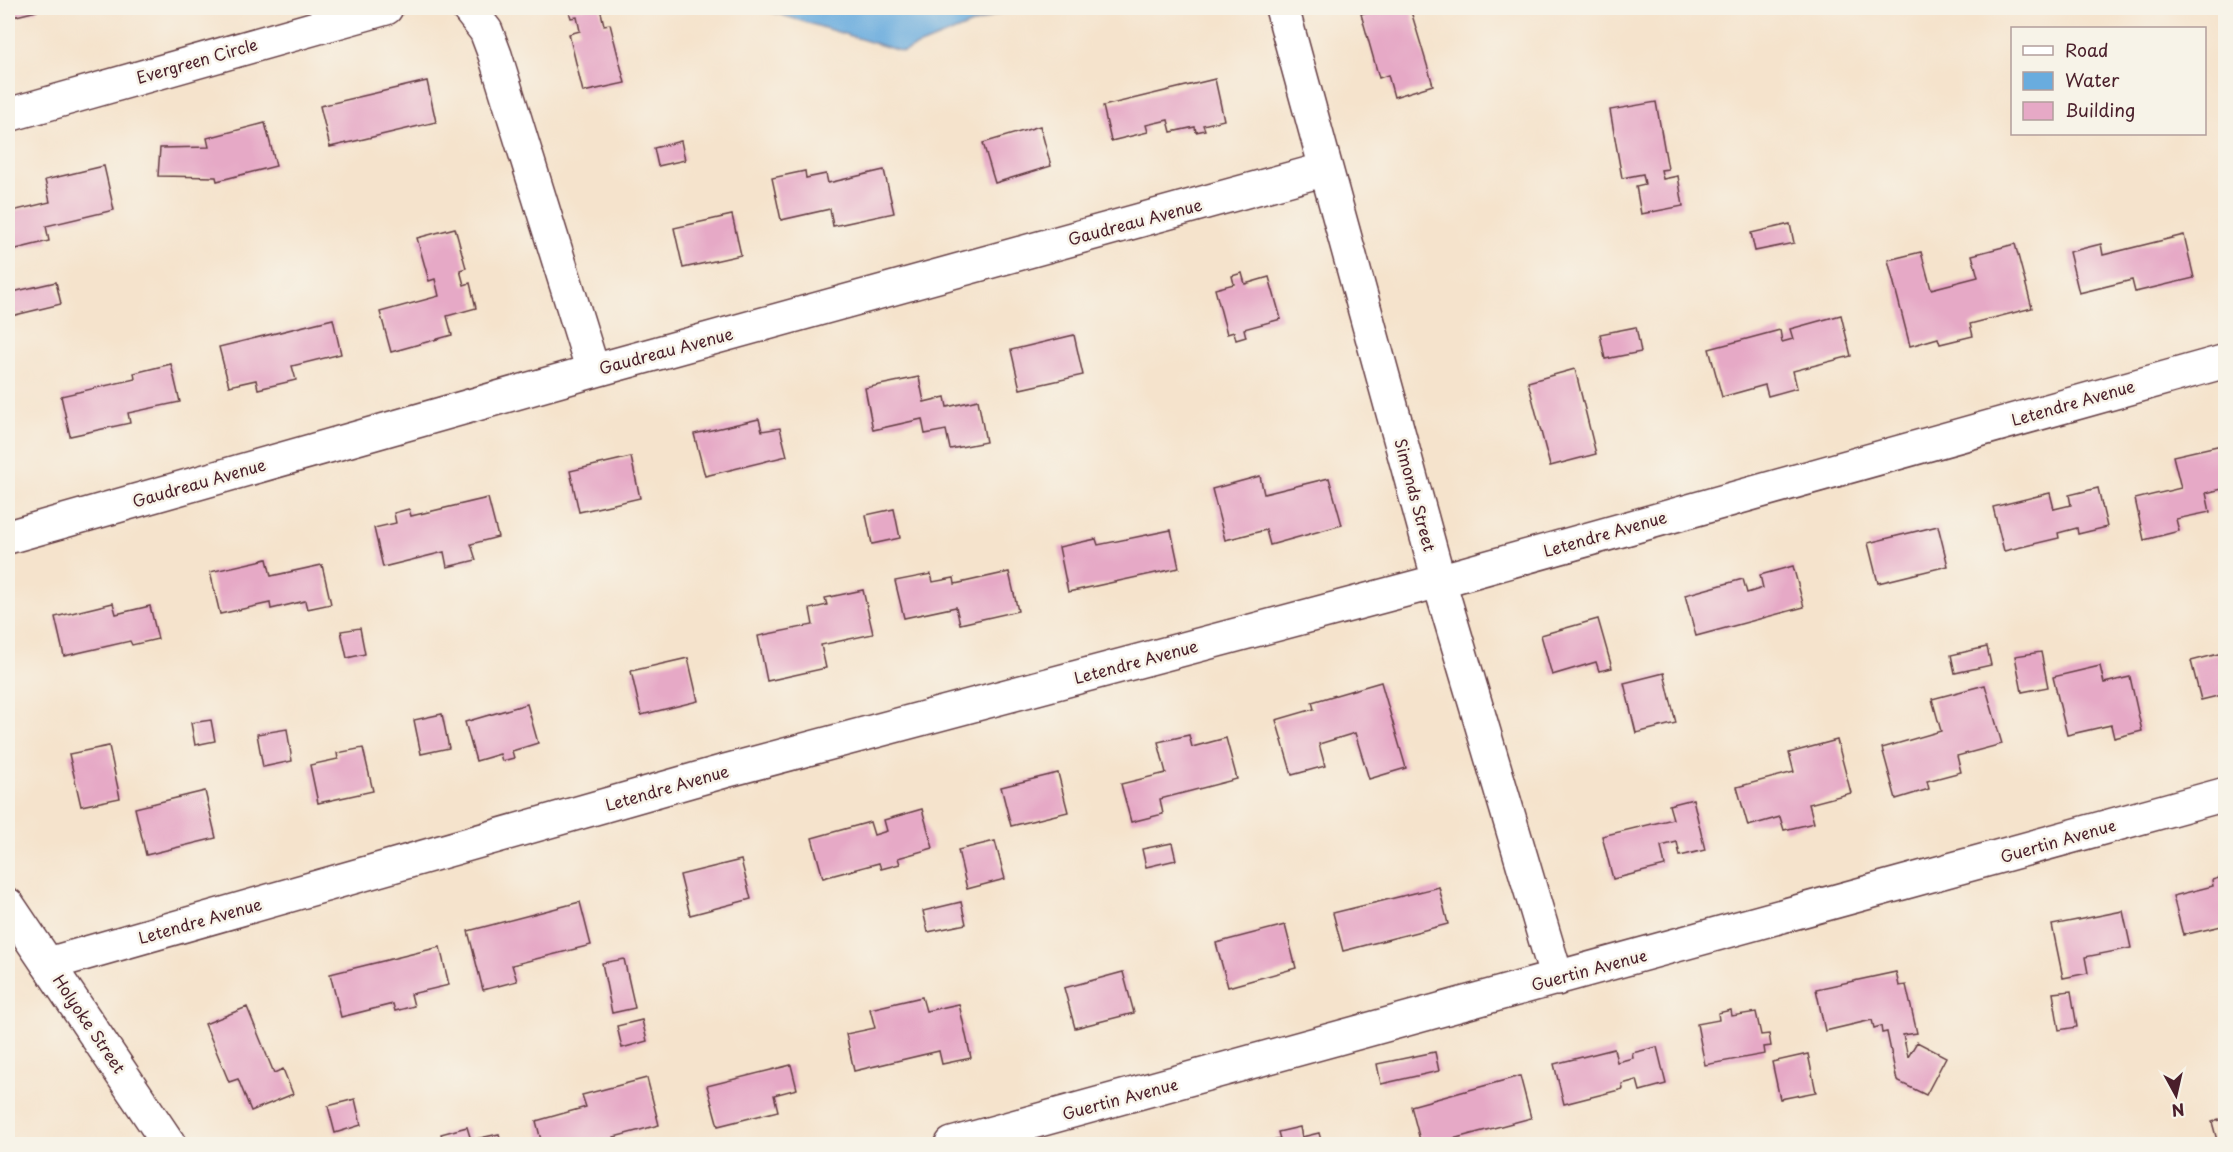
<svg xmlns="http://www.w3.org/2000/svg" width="2233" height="1152" font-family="'Playpen Sans',sans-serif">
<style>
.water{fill:#69acde;stroke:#5a6684;stroke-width:1.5}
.building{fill:#e6a9c6}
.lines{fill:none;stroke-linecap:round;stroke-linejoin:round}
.minor-casing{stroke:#643c43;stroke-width:36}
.secondary-casing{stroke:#643c43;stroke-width:36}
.minor{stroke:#fff;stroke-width:33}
.secondary{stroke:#fff;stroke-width:33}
.labels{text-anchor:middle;stroke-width:5;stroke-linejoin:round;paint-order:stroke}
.street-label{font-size:16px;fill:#4a1f2b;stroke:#f7f3e8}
</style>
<rect width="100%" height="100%" fill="#f7f3e8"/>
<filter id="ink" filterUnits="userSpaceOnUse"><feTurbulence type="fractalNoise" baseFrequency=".0167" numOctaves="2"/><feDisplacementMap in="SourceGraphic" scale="12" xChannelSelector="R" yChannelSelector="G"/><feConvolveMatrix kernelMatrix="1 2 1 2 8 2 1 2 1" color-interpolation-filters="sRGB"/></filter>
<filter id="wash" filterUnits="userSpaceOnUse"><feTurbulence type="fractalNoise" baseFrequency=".008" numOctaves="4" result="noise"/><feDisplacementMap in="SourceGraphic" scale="24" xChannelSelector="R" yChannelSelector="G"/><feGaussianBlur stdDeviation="1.35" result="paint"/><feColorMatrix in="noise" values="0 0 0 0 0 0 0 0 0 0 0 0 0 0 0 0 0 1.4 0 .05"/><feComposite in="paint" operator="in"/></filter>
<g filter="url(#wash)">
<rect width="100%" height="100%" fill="#f5e3cc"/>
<path class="water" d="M759,8H1012L903,52Z"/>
<g id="blocks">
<path class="building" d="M8,8H36L37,11L8,18Z
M568,8H600L604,25L610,24L625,83L583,92L569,34L580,31L577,17L571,18Z
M1365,8H1410L1433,85L1394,97L1388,75L1379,78L1361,14L1366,12Z
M1215,79L1224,120L1203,125L1205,130L1196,132L1195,127L1171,132L1168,120L1146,125L1148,132L1111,141L1103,106Z
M427,81L436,122L330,147L320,106Z
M1656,102L1668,169L1661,170L1663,179L1678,176L1683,206L1641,214L1636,186L1645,184L1643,174L1622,178L1610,110Z
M265,123L276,166L217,181L216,177L158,176L160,148L209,147L207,138Z
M1040,126L1051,166L995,183L983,143Z
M681,141L685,160L658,166L654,148Z
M104,166L114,210L46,226L49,241L12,250L8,232V212L50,202L45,180Z
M884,170L894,213L833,226L830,209L781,220L772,178L805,171L806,178L826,174L828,183Z
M732,215L741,255L683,268L674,228Z
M1790,224L1794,243L1755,251L1751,233Z
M455,228L466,268L460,270L464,285L470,283L476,308L447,316L452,335L391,352L380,312L439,296L435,279L429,281L417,238Z
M2184,235L2194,278L2135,292L2132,280L2079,293L2069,252L2101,244L2103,255Z
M2015,244L2032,308L1970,324L1973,336L1940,344L1938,338L1910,346L1888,260L1921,252L1931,289L1978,277L1972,255Z
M1242,273L1245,284L1269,277L1281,319L1244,329L1246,337L1236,340L1234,332L1227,334L1215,289L1234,284L1232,276Z
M56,282L61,304L11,316L8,293Z
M1841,315L1851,356L1793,371L1797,388L1768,396L1765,385L1722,397L1709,349L1780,330L1782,342L1793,339L1790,329Z
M333,319L341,354L292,366L296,380L258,389L256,380L229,386L219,347Z
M1636,327L1641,352L1605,359L1600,334Z
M1074,335L1083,375L1020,389L1011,350Z
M171,364L180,402L128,413L130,423L70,436L61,396L135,379L134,373Z
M1575,369L1596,454L1550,466L1528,382Z
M919,377L924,402L945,397L947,407L978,400L986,442L950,449L946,430L925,434L922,419L873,430L865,388Z
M759,419L762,431L780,428L787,456L705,476L694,434Z
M2226,444V488L2206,493L2210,512L2176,519L2179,531L2144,540L2135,499L2181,488L2173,456Z
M631,457L640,498L579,512L570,471Z
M1260,476L1264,494L1329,478L1342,525L1270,545L1266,530L1225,540L1212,489Z
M2098,488L2107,527L2078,534L2077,528L2058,533L2059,538L2004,551L1993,507L2050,493L2054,509L2071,505L2069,495Z
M488,498L498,537L471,544L476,560L447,567L444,552L383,567L374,528L396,523L394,513L409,509L411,516Z
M894,509L900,538L872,544L866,515Z
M1938,526L1948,566L1878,583L1868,543Z
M1171,530L1179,568L1068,592L1059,547L1096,539L1098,545Z
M267,559L271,576L322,565L331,604L307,609L305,601L271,609L270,603L220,614L210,572Z
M1793,566L1804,607L1696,636L1685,595L1743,579L1747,593L1763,588L1760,575Z
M1009,572L1018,611L960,624L956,607L904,618L895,581L931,574L933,582L954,578L955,584Z
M863,590L873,634L821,645L826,668L767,681L758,636L813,625L810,609L827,605L825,598Z
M113,603L116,614L150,606L158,639L132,645L130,641L64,656L55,617Z
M1598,619L1612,668L1599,671L1596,662L1552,675L1541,635Z
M360,628L365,654L347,658L341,631Z
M1987,647L1991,665L1955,673L1951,655Z
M2041,652L2048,687L2022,692L2015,656Z
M2226,652V694L2201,700L2191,661Z
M688,658L698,701L641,715L631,671Z
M2100,666L2104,683L2130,677L2142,731L2114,738L2111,725L2067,735L2053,677Z
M1664,673L1676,723L1636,733L1624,683Z
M1381,682L1406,768L1369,779L1355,733L1319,744L1325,766L1292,775L1276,720L1314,709L1312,702Z
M1985,685L2002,744L1957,756L1961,772L1927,781L1929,789L1896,799L1882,748L1941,731L1932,699Z
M527,704L538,743L512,751L514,758L502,761L500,754L476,761L465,722Z
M442,714L449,748L421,754L414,720Z
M211,720L215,741L195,745L191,723Z
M287,729L292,761L263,767L257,734Z
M1189,735L1192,747L1226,738L1237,779L1160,799L1163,814L1131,822L1121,784L1166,773L1158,742Z
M1837,740L1851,793L1809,804L1814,823L1784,830L1780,817L1748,826L1737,787L1794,772L1789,753Z
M109,746L120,798L81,806L69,754Z
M363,748L373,791L318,803L310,765L338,759L337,753Z
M1058,773L1068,812L1011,826L1001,787Z
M205,791L216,838L146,855L135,808Z
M1693,799L1705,850L1680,856L1677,842L1661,846L1665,866L1613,879L1602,836L1673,819L1669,805Z
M922,809L933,848L898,858L900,864L881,869L879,863L823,878L812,838L870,822L874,835L887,831L884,820Z
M995,841L1005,879L967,889L958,850Z
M1172,843L1176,860L1146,867L1142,849Z
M741,860L751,899L690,915L680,875Z
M2226,876V925L2183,935L2173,896L2213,886L2212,880Z
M1439,887L1448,924L1343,951L1333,913Z
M580,902L591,945L512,965L517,981L483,990L468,931Z
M961,902L966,924L928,932L923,911Z
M2123,911L2131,948L2085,957L2088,973L2063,978L2052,925Z
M1285,925L1296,968L1228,987L1216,943Z
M440,947L449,985L411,994L414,1006L395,1011L393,1004L341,1017L330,974Z
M624,959L635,1008L612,1013L602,963Z
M1123,972L1134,1013L1075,1028L1064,988Z
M1896,972L1899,986L1906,985L1917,1033L1903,1035L1908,1057L1917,1042L1946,1057L1926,1095L1897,1081L1887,1032L1882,1033L1881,1026L1874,1028L1872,1020L1825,1031L1816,989Z
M2071,991L2077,1027L2059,1030L2053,993Z
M922,997L926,1011L959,1004L971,1058L942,1064L939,1051L854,1071L846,1034L875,1028L870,1009Z
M247,1007L274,1073L283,1069L293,1094L251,1111L238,1079L229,1082L205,1024Z
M1731,1010L1732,1016L1756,1012L1761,1035L1769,1034L1771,1046L1764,1047L1765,1054L1705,1065L1697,1024L1719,1020L1718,1013Z
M642,1020L647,1041L622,1048L617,1026Z
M1657,1047L1666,1084L1640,1091L1637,1080L1622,1084L1623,1089L1564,1104L1554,1064L1614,1049L1617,1062L1633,1058L1632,1053Z
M1435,1052L1439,1071L1381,1084L1377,1064Z
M1808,1054L1816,1092L1780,1099L1772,1062Z
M791,1065L797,1089L774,1095L778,1111L718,1126L707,1086Z
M1520,1076L1531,1118L1434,1144H1421L1411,1106Z
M647,1078L659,1125L614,1137L616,1144H542L536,1121L586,1107L582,1095Z
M355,1099L361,1125L335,1133L328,1106Z
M2226,1118V1144H2218L2212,1122Z
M467,1127L471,1140L499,1134L501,1144H444L441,1134Z
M1300,1127L1302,1137L1319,1133L1322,1144H1261L1280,1139L1278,1132Z"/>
</g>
</g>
<g filter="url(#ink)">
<use href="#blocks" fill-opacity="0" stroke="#643c43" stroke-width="1.5"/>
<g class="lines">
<defs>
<path id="minor" d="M468,8L486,31L495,55L593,371
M1282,8L1439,581L1557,979
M8,115L386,8
M8,537L593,371L1326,169
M48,964L725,771L1439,581L2226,361
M952,1144L2226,794"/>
<path id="secondary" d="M8,905L169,1144"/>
</defs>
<use href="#minor" class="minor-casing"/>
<use href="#secondary" class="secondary-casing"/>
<use href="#minor" class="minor"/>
<use href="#secondary" class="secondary"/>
</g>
</g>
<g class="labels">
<g class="street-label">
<text transform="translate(197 61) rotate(-16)" y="6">Evergreen Circle</text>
<text transform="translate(1135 222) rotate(-15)" y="6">Gaudreau Avenue</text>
<text transform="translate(666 351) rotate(-15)" y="6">Gaudreau Avenue</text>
<text transform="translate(2073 403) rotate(-16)" y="6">Letendre Avenue</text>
<text transform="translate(199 483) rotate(-16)" y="6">Gaudreau Avenue</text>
<text transform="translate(1415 495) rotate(75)" y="6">Simonds Street</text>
<text transform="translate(1605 534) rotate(-16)" y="6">Letendre Avenue</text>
<text transform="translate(1136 662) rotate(-15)" y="6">Letendre Avenue</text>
<text transform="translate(667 788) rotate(-16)" y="6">Letendre Avenue</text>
<text transform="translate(2058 841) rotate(-16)" y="6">Guertin Avenue</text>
<text transform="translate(200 921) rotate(-16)" y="6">Letendre Avenue</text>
<text transform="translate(1589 970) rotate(-15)" y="6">Guertin Avenue</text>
<text transform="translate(89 1024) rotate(56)" y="6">Holyoke Street</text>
<text transform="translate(1120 1099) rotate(-15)" y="6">Guertin Avenue</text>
</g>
</g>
<rect width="2233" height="1152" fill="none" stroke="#f7f3e8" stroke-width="30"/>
<rect x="2011" y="27" width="195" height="108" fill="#f7f3e8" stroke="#b29e9c" stroke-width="1.5"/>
<rect x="2023" y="46" width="30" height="9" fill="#ffffff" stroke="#b29e9c" stroke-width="1.5"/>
<text x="2065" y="57" font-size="18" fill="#4a1f2b">Road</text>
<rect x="2023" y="72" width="30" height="18" fill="#69acde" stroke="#b29e9c" stroke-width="1.5"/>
<text x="2065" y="87" font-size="18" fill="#4a1f2b">Water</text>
<rect x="2023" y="102" width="30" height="18" fill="#e6a9c6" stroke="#b29e9c" stroke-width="1.5"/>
<text x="2065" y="117" font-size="18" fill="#4a1f2b">Building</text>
<g transform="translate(2176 1095) rotate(172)" stroke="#f7f3e8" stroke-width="4.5" paint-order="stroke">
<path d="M0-4.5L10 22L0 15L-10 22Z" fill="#4a1f2b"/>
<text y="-9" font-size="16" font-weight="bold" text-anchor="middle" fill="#4a1f2b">N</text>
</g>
</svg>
